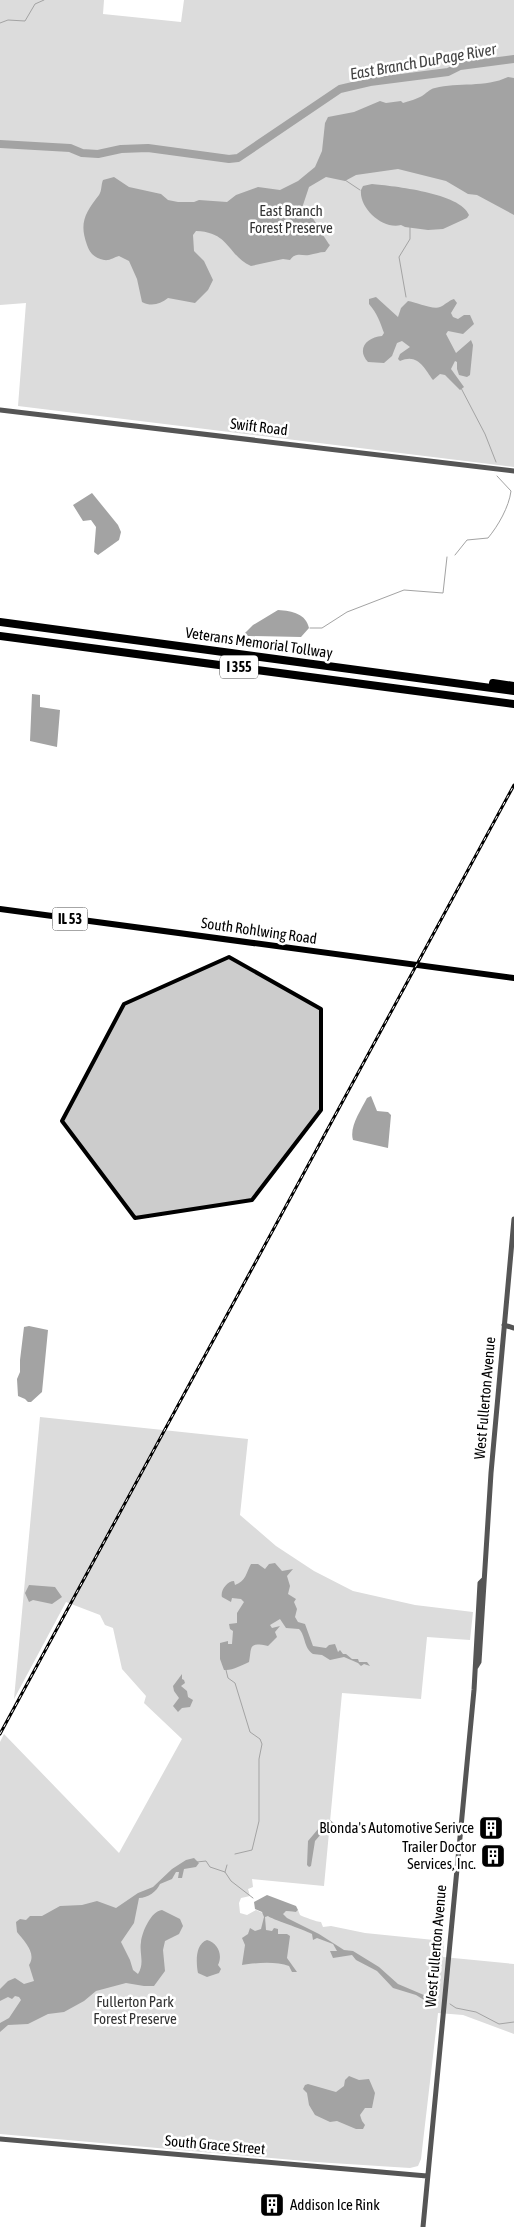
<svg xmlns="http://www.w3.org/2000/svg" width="514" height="2227" font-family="'Asap Condensed',sans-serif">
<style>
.green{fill:#dcdcdc}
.water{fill:#a3a3a3}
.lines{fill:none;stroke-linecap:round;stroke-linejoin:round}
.stream{stroke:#a3a3a3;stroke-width:1}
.river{stroke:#a3a3a3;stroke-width:8}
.tertiary{stroke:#555;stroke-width:5}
.primary{stroke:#000;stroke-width:6}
.motorway{stroke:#000;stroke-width:8}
.rail-casing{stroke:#000;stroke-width:3}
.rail{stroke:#fff;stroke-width:1;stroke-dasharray:4;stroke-linecap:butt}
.marked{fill:#000;fill-opacity:0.2;stroke:#000;stroke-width:4;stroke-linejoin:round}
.labels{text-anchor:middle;stroke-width:5;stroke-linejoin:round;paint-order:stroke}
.shield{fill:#fff;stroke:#4c4c4c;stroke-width:1}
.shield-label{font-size:14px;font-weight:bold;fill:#000}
.park-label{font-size:15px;fill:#333;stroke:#fff}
.street-label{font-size:15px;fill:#000;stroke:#fff}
.poi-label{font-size:15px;fill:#000;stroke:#fff;text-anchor:end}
.water-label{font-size:16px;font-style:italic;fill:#444;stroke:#fff}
</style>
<rect width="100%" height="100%" fill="#fff"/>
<path class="green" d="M0,0H104L103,14L181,22L184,0H514V467L18,406L26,303L0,305Z
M40,1417L248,1439L240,1515L276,1546L314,1571L353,1591L415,1605L473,1612L470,1640L427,1637L421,1699L342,1693L324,1886L252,1879L253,1887L248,1889L250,1896L241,1898L239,1903L240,1913L247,1915L256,1910L270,1916L286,1911L296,1912L298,1910L300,1915C304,1917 317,1922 321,1922L323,1927L331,1926L365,1933L444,1941L443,1957L514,1964V2034L463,2015L438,2013L421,2159L418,2166L410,2168L316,2162L0,2134V1742L4,1734L119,1853L182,1739L144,1703L146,1696L122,1669L113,1628L105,1625L100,1615L66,1602L14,1699Z"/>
<path class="water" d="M508,77L514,78V215L477,195L468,194L446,181L398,169L356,175L345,181L326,177L309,187L302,208L310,213C311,215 328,244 330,245L325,252C319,252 315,254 309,255C301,256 296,252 290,260L283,259L251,266C227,255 230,232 196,231L193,235L194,251L204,261L213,280L208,290L195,303L168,298C160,304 152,307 142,302L137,279L129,261L119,256C114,257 110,261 104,260C95,258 90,254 87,245C79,223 85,213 99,195C102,191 101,184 103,180L114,177L129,187L161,194L168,200L178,202H194L199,200L227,202L236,195L258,187L280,190L298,181L315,167L322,151L325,123L328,117L354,112L380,101L386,103L401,101L403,103C409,101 417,99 422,96C426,94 429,89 435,88C458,82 485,88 508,77Z
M372,184C393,186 461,193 469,215L467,218L443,229L428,230L405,227L401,225C383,230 359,208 361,190L363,186Z
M376,297L398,317L401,308L408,301C416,302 433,310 440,307C445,305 448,301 454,299L457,303L451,313L453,317L458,319L464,315H470L474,324L463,334L448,331L446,334L456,353L471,340L473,345L470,375L467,377L459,375L457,369V362L455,361L451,369L464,387L460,390L445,375L440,374L433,380C424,368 418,353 400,361L398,359L400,354L410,347L402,341L397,343L392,356L384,363L368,362C356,349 367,337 382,336L384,333C380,322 377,313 369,304V299Z
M92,493L118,525L121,532L119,540L98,555L94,552L96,527L91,520L83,521L73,505Z
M278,610C293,611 306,614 309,628L301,637L248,636L245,633L253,625Z
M32,694L40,695V707L60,710L57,747L30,741Z
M371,1096L377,1111L388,1112L391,1115L388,1148L353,1140C349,1127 361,1110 367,1098Z
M29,1326L48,1330L42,1392L31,1402H28L25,1399L18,1396L17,1379L20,1372V1360L24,1327Z
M275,1563L282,1571L293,1569L287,1576L290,1586L288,1594L296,1599L294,1602L297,1609L295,1617L298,1622L305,1624L313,1646L326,1648L329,1645L335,1644L338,1652L340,1650L343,1654H346L352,1659H358L359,1662H367L370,1666L364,1664L361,1666L358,1663L344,1657L330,1660L322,1655L313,1654C303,1647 306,1636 299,1629L286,1628L280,1619L270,1625L272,1628L280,1626L275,1632L277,1637L268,1646C248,1642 252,1646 249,1662C242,1665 232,1671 224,1670L220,1659V1643L228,1641V1644H232L233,1631L230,1629L229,1624L237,1623V1613L244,1602L241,1599L232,1598L231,1602L222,1597C220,1591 227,1581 234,1581L235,1585C246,1581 246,1573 251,1564H258L265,1569L269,1564Z
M29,1585L55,1587L62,1597L52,1604L33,1600L29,1602L25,1593Z
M182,1674V1679L184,1680L185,1683L181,1686L187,1691L188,1697L193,1700L190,1707L182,1708L178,1712L173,1706L179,1698L174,1691L173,1686Z
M330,1820L335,1824L328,1826L315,1841L311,1866L309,1867L307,1865L308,1841L324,1822Z
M194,1858L199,1863L196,1867L184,1869L182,1878H178L179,1872H176L172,1879L160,1884C157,1891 148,1898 139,1898L134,1923L121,1942L130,1960L133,1970L138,1974C145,1963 139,1953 141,1942C142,1932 151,1911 162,1910L180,1919L183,1926L179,1934L165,1941L163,1950L165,1971L154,1986H144L126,1983L96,1991L84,2001L64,2012L48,2014L28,2024L8,2025L0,2032V2023L9,2018L21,2000L19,1997L15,1996L12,1999L8,1997L0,2001V1989L8,1981L15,1978L24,1984L34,1981L29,1965C37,1953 24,1941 17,1932L16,1922L20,1919L26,1920L30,1916H42L60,1906L82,1905L97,1901L116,1908L138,1893L153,1887L172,1869L186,1860Z
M267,1895L296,1906L298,1910L296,1912L286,1911L283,1914L287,1918L319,1934L344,1950L353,1951L379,1967L398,1984L438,2001L437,2004L432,2005L416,1995L393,1988L377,1971L356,1960L352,1955L333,1958L330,1951H337L333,1944L317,1938L313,1940L312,1934C303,1929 271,1919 268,1916L265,1917L266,1930L272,1931L274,1928L278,1929V1934H287L290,1936L287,1958L297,1972H292L289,1966C276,1961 254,1963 242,1965L245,1945L242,1938L248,1934L250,1928L255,1931L261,1929L264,1917L262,1912L255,1909L254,1902Z
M207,1940C218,1943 223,1955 218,1965L221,1969L219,1973L207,1977L198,1973C196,1963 195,1944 207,1940Z
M349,2076L359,2080L369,2079L375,2093L372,2108H365L360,2115L362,2121L365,2125L363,2129H356L337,2121L330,2122L315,2115L309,2105L307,2093L303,2089L305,2085L308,2084L336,2092L344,2086L345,2080Z"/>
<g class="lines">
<path class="stream" d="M0,23L8,20L25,21L35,4L44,0
M345,180L360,190
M406,297L399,257L410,239V227
M461,388L485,434L496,462
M455,555L467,540L488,538C498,526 509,507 511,491L497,476
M310,628H322L347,612L404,590L443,593L447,557
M226,1670L228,1678L235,1683L250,1732L260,1739L262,1744L259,1759V1821L252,1850L235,1854
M197,1862L206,1861L210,1867L225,1872L231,1881L253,1898
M225,1872L227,1865
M450,2004L456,2008L476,2012L499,2024L514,2022"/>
<path class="river" d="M0,144L70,148L82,153L98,154L121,149L148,148L229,159L238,158L340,89L370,82L448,72L460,66L514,59"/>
<path class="tertiary" d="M0,410L514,471
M504,1325L514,1328
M476,1667L479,1662L491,1473L514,1219
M0,2139L427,2176
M423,2227L474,1690L480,1583L483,1580"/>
<path class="primary" d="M0,909L514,978"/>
<path class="motorway" d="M0,622L514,691
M0,636L514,704
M493,683L514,686"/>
<defs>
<path id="rail" d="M0,1734L514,785"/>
</defs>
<use href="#rail" class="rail-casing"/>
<use href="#rail" class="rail"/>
</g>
<path class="marked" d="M229,957L321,1009V1110L252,1200L135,1218L62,1121L124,1004Z"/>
<defs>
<symbol id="building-square" viewBox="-11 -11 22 22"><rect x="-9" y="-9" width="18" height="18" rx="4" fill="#000" stroke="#fff"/><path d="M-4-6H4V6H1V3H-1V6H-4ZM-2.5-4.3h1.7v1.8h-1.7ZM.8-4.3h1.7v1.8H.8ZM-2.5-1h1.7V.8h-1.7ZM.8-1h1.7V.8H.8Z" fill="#fff"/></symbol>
</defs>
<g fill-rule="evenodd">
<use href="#building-square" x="477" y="1814" width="28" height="28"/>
<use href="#building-square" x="479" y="1842" width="28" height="28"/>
<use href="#building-square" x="258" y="2191" width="28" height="28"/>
</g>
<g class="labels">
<g class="shield">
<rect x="220" y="655.5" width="38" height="23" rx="4"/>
<rect x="52.5" y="907.5" width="35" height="23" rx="4"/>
</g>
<g class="shield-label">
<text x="239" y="672">I 355</text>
<text x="70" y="924">IL 53</text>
</g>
<g class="park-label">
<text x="291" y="216">East Branch<tspan x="291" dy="17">Forest Preserve</tspan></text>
<text x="135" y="2007">Fullerton Park<tspan x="135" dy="17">Forest Preserve</tspan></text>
</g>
<g class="street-label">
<text transform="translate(259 427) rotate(7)" y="5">Swift Road</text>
<text transform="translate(259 643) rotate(8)" y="5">Veterans Memorial Tollway</text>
<text transform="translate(259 931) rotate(8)" y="5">South Rohlwing Road</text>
<text transform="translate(485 1398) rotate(-85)" y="5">West Fullerton Avenue</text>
<text transform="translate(436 1946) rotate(-85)" y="5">West Fullerton Avenue</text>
<text transform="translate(215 2145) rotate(5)" y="5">South Grace Street</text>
</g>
<g class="poi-label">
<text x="474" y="1833">Blonda's Automotive Serivce</text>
<text x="476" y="1852">Trailer Doctor<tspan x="476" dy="17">Services, Inc.</tspan></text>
<text x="290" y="2210" text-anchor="start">Addison Ice Rink</text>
</g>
<g class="water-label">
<text transform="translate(423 61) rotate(-10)" y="6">East Branch DuPage River</text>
</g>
</g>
</svg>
